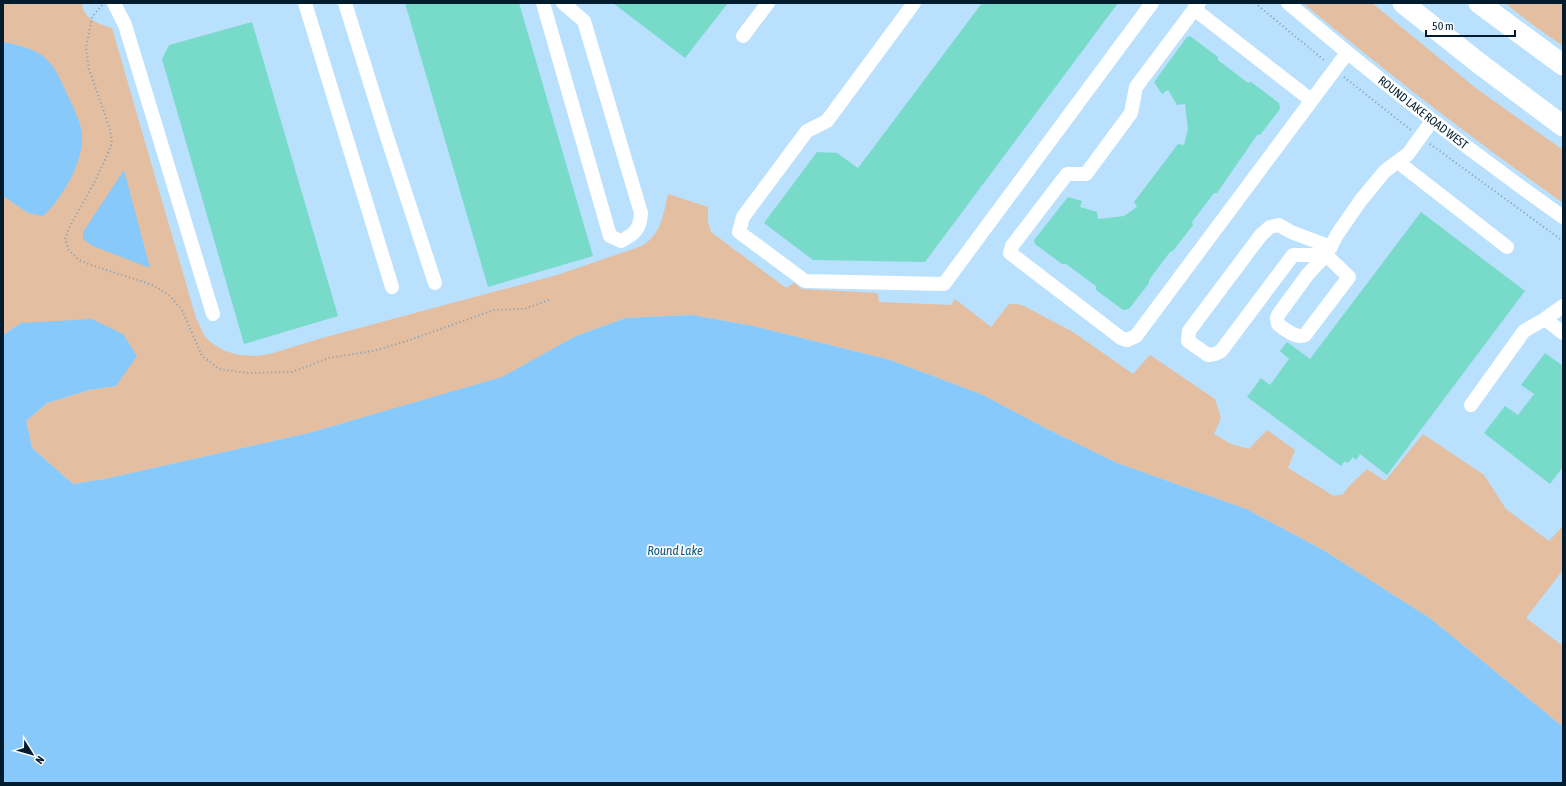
<svg xmlns="http://www.w3.org/2000/svg" width="1566" height="786" font-family="'Asap Condensed',sans-serif">
<style>
.green{fill:#e4bea0}
.water{fill:#86c9fa}
.building{fill:#78dac9}
.lines{fill:none;stroke-linecap:round;stroke-linejoin:round}
.path{stroke:#7b9eb7;stroke-width:2;stroke-dasharray:1 3;stroke-linecap:butt}
.minor{stroke:#fff;stroke-width:14}
.highway{stroke:#fff;stroke-width:21}
.labels{text-anchor:middle;stroke-width:3.5;stroke-linejoin:round;paint-order:stroke}
.street-label{font-size:12px;fill:#021c2e;stroke:#fbfbfb}
.water-label{font-size:13px;font-style:italic;fill:#095b88;stroke:#fbfbfb}
</style>
<rect width="100%" height="100%" fill="#b9e0fd"/>
<path class="green" d="M3,3H82C83,19 99,24 112,28L196,318L205,337L213,344L225,351L239,355L257,356L270,354L322,338L557,275L642,246C662,233 663,215 668,194L708,207V222L711,232L786,288L794,283L802,289L877,293L878,294L879,302L951,305L955,299L991,327L1009,304H1017L1024,306L1073,332L1133,374L1150,355L1215,399L1221,418L1214,434L1231,444L1249,449L1267,430L1295,450L1288,468L1334,496L1343,494L1351,484L1367,469L1385,481L1423,434L1484,475L1506,509L1549,541L1563,526V570L1526,618L1563,646V727L1431,619L1323,550L1246,509L1117,463L1045,428L983,395L890,360L753,326L692,315L626,318L576,336L503,377L309,433L105,479L73,484L32,448L26,421L47,403L89,390L116,386L21,323L3,335V196L28,213L21,46L3,42Z
M1303,3H1372L1477,89L1563,150V203C1474,140 1387,73 1303,3Z
M1505,3H1563V46L1533,25Z"/>
<path class="water" d="M3,42C14,44 35,49 43,56C55,66 60,79 66,92C72,104 81,122 82,135C84,161 62,199 43,216L28,213L3,196Z
M124,170L150,268L93,246L83,239V232Z
M692,315L753,326L890,360L983,395L1045,428L1117,463L1246,509L1323,550L1431,619L1563,727V783H3V335L21,323L92,319L123,334L137,356L116,386L89,390L47,403L26,421L32,448L73,484L105,479L309,433L502,377L576,336L626,318Z"/>
<path class="building" d="M405,3H519L593,256L488,287Z
M613,3H728L685,58Z
M982,3H1118L925,262L813,260L764,223L817,152L837,153L858,168Z
M252,22L338,316L244,344L162,59L169,45Z
M1190,36L1218,57V60L1248,83L1251,82L1279,103L1280,109L1260,135H1257L1217,193H1214L1192,222L1193,225L1173,251L1170,252L1149,280V283L1129,309L1123,310L1096,290V286L1066,264H1062L1035,244L1034,240L1068,197L1082,201L1080,207L1097,212L1098,219L1124,216L1137,207L1134,202L1178,144L1184,145L1188,129L1185,104L1177,105L1168,90L1162,94L1154,82L1187,37Z
M1421,212L1525,291L1387,475L1360,454L1356,460L1353,457L1348,463L1345,461L1341,466L1247,397L1261,378L1270,385L1289,359L1280,351L1287,342L1310,359Z
M1545,353L1563,366V467L1550,484L1484,433L1505,406L1518,415L1534,394L1521,385Z"/>
<g class="lines">
<path class="path" d="M1255,3L1325,61
M102,5L92,17L86,48L89,69L110,129L112,143L106,158L94,183L69,228L65,239L69,250L79,260L94,266L153,285L170,296L182,310L202,356L219,369L248,373L292,372L329,358L373,351L404,342L494,310L524,309L549,300
M1344,77L1411,130
M1430,144L1563,241"/>
<g class="minor">
<path d="M114,3L125,25L213,314"/>
<path d="M305,3L392,287"/>
<path d="M345,3L387,137L435,283"/>
<path d="M543,3L610,236L621,241C635,234 640,229 641,213L584,21L563,3"/>
<path d="M914,3L827,121L807,131L743,217L739,232L805,281L944,284L1152,3"/>
<path d="M1199,3L1136,87L1131,113L1086,174H1067L1012,246L1010,253L1121,338L1127,340L1136,336L1347,53"/>
<path id="s1" d="M1288,3C1376,78 1468,150 1563,217"/>
<path d="M1194,9L1311,100"/>
<path d="M743,36L768,3"/>
<path d="M1398,162L1507,247"/>
<path d="M1331,247L1291,232L1279,225L1270,227L1261,235L1189,331L1188,341L1208,355L1215,354L1221,351L1293,255H1326L1349,277L1305,335C1297,339 1284,329 1278,324L1277,318L1278,315L1308,274L1326,255L1338,233L1361,200L1385,171L1408,154L1432,121"/>
<path d="M1563,306L1545,319L1563,333"/>
<path d="M1471,405L1524,331L1545,319"/>
</g>
<path class="highway" d="M1403,3L1480,64L1563,126
M1479,3L1563,65"/>
</g>
<g class="labels">
<g class="street-label">
<text dy="4" stroke="none"><textPath href="#s1" startOffset="174">ROUND LAKE ROAD WEST</textPath></text>
</g>
<g class="water-label">
<text x="675" y="555">Round Lake</text>
</g>
</g>
<rect width="1566" height="786" fill="none" stroke="#021c2e" stroke-width="8"/>
<g transform="translate(32 754) rotate(127)" stroke="#fbfbfb" stroke-width="3" paint-order="stroke">
<path d="M0-3L7 15L0 10L-7 15Z" fill="#021c2e"/>
<text y="-6" font-size="11" font-weight="bold" text-anchor="middle" fill="#021c2e">N</text>
</g>
<path d="M1426 30v6h89v-6" fill="none" stroke="#021c2e" stroke-width="2"/>
<text x="1432" y="30" font-size="12" fill="#021c2e" stroke="#fbfbfb" stroke-width="3" paint-order="stroke">50 m</text>
</svg>
